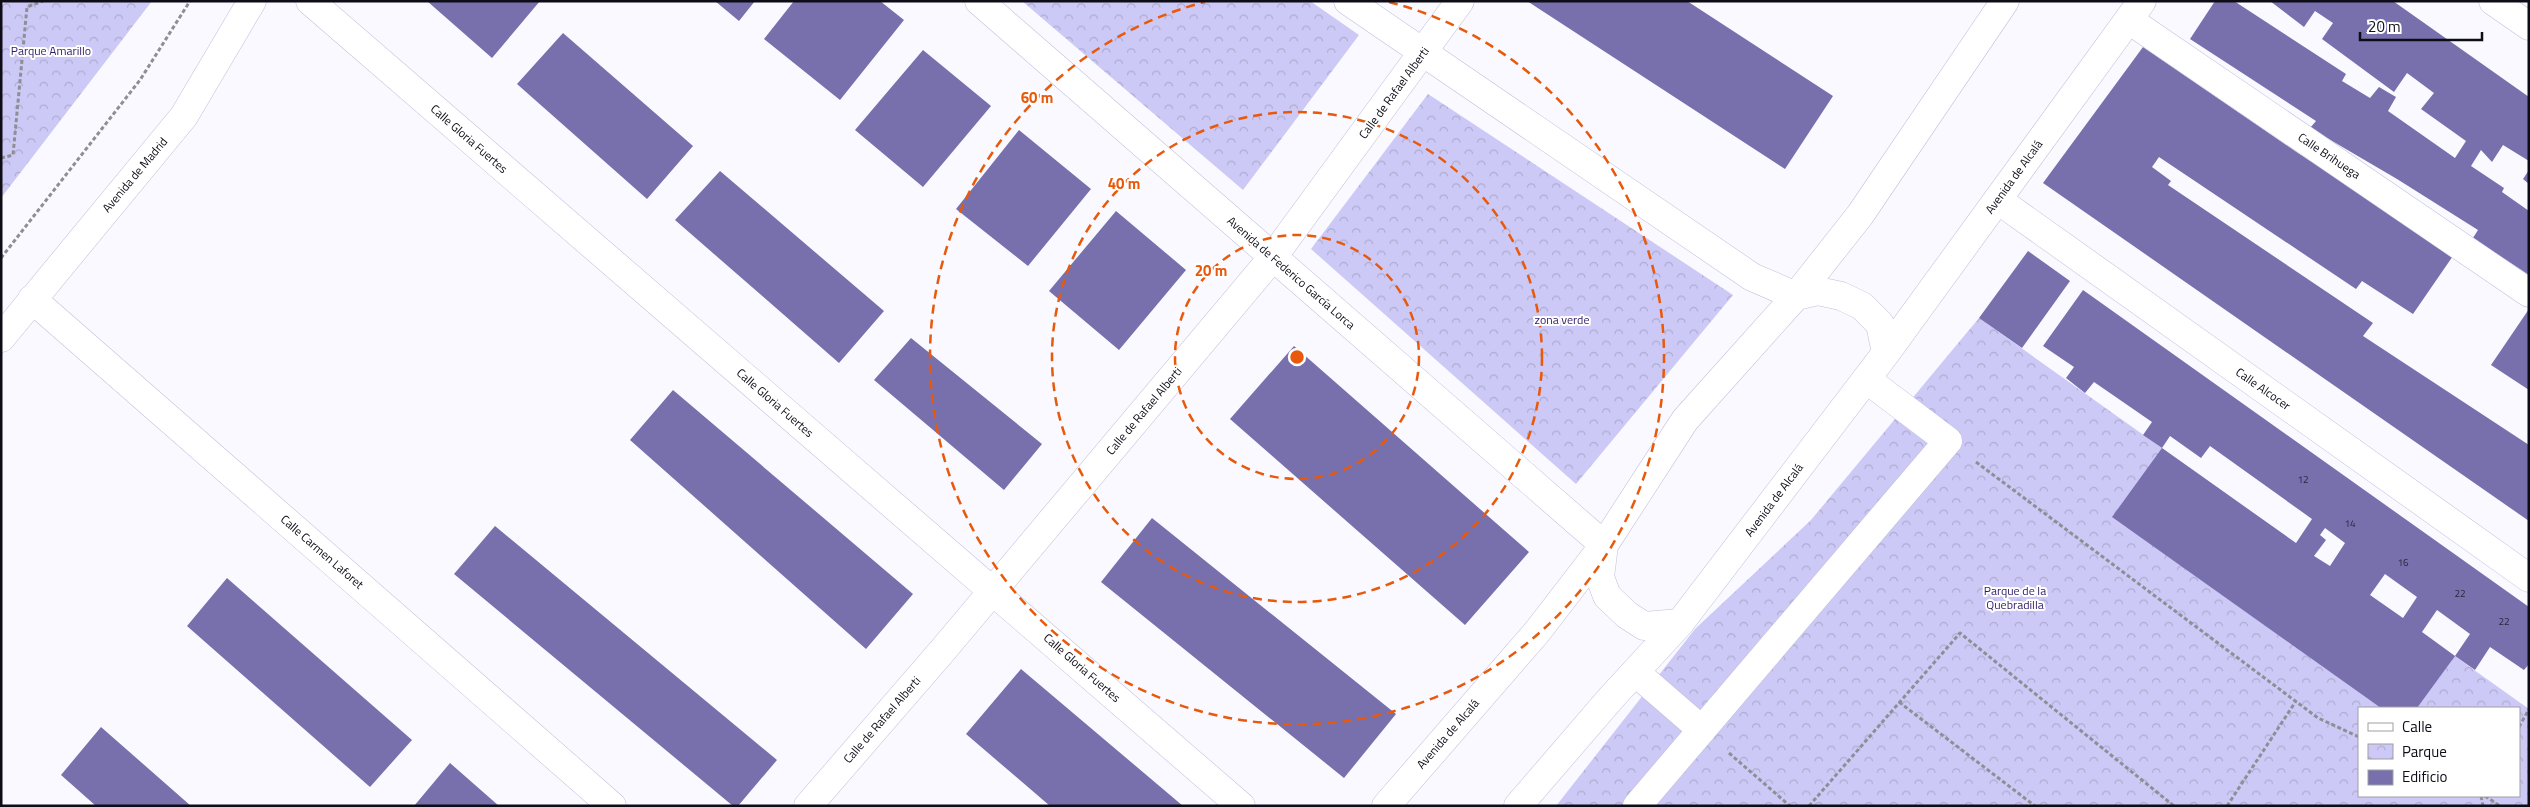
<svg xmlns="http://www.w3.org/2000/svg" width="2530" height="807" font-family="'Titillium Web',sans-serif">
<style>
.park{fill:url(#park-crowns);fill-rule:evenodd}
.building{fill:#7870ad;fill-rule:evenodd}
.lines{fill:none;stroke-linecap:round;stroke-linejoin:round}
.minor-casing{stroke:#c1bfdc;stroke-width:29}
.path{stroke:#8f8e96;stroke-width:3;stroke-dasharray:4 2.5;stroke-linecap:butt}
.minor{stroke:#fff;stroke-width:28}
.ring{fill:none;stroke:#e8590c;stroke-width:2.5;stroke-dasharray:9 6}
.labels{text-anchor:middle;stroke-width:4;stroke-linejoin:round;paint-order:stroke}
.number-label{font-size:10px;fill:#28263c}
.park-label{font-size:12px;fill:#2e1b65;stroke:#fff}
.street-label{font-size:12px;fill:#0e0d17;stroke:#fff}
.centre{fill:#e8590c;stroke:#fff;stroke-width:2.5}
.ring-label{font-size:15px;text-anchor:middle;font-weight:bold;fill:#e8590c;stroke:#fff;stroke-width:4;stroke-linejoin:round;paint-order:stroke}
</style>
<defs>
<pattern id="park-crowns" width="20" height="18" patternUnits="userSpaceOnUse" patternTransform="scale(1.25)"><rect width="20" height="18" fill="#ccc9f6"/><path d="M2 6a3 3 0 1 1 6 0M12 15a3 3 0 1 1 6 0" fill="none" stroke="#aeabd2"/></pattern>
</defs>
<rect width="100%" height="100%" fill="#f9f9ff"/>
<path class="park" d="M5,1H152L1,198V7Z
M1022,1H1310L1359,35L1243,190Z
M1428,94L1733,295L1576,484L1311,249Z
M1979,318L2529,709V806H1556L1695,629L1811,520ZM2359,708H2519V796H2359Z"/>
<path class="building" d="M427,1H540L492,58Z
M715,1H755L739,21Z
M794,1H880L904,20L840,100L764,39Z
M1527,1H1687L1833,96L1785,169Z
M2215,1H2234L2346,74L2342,81L2370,98L2379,87L2396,97L2388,111L2455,158L2466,141L2421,109L2434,93L2407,73L2394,92L2322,39L2333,23L2315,11L2304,27L2270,1H2393L2529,97V161L2503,145L2492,162L2481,150L2471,166L2504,188L2502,192L2529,211V275L2473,238L2478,230L2397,179L2310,128L2316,121L2190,39Z
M563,33L693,146L647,199L517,84Z
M2143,47L2298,153L2455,253L2413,314L2362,281L2356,289L2159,157L2152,167L2171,181L2168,185L2373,323L2363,336L2529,445V521L2043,183Z
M923,50L991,106L923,187L855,130Z
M1019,130L1091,189L1028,266L956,209Z
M2529,170V184L2523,179Z
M720,171L884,311L839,363L675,220Z
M1116,211L1186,270L1119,350L1049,291Z
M2028,251L2070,281L2022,348L1979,318Z
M2083,290L2529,607V664L2524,670L2490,647L2475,670L2455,656L2470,634L2437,610L2422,632L2455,656L2417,708H2381L2112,517L2162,448L2296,543L2312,519L2210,446L2201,458L2170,436L2162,448L2143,435L2152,422L2094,382L2085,393L2066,378L2074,367L2043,346ZM2325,528L2345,543L2330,566L2314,556L2326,540L2320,535ZM2385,574L2417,597L2403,618L2370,595Z
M2529,309V390L2491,365Z
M911,338L1042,444L1004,490L874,380Z
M1294,346L1529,552L1465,625L1230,419Z
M673,390L913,594L866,649L630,440Z
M1152,518L1396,714L1344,778L1101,582Z
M495,526L777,760L738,806H733L454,574Z
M227,578L412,740L370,787L187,626Z
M1021,669L1183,806H1050L966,734Z
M101,727L191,806H96L61,775Z
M450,763L499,806H414Z"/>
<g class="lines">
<defs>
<path id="minor" d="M310,1L1241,806
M979,1L1604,545
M1348,1L1752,277L1796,296
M2493,1L2529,26
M2129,20L2529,293
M1998,200L2529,578
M1796,296L1818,291L1841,296L1862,306L1880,324L1886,353
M32,299L612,806
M1,338L184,116L252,1
M1604,545L1600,577L1607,596L1627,615L1644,626L1680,623
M1635,672L1702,730
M808,806L943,650L1273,257L1460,1
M1386,806L1537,632L1604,545L1685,420L1796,296L1860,215L2005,1
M1518,806L1611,698L1680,623L1886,353L2142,1
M1637,806L1948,441L1866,379"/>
</defs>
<use href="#minor" class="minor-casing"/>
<path class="path" d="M1,158L13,155L27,7L43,1
M1,258L140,80L190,1
M1976,462L2318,718L2359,737
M1899,702L2035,806
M2519,727L2529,709
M1729,753L1790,806
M2481,796L2483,806
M2485,796L2500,806
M1809,806L1960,633L2174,806
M2227,806L2296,701"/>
<use href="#minor" class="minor"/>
</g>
<g class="ring">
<circle cx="1297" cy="357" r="122"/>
<circle cx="1297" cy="357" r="245"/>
<path d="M1389 2A367 367 0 1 1 1205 2"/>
</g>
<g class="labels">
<g class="number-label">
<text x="2303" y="483">12</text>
<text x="2350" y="527">14</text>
<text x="2403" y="566">16</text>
<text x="2460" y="597">22</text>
<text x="2504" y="625">22</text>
</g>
<g class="park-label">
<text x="51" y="55">Parque Amarillo</text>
<text x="1562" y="324">zona verde</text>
<text x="2015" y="595">Parque de la<tspan x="2015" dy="14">Quebradilla</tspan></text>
</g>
<g class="street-label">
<text transform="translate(1394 93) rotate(-54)" y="4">Calle de Rafael Alberti</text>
<text transform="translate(469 139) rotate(41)" y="4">Calle Gloria Fuertes</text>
<text transform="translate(2329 156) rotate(34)" y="4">Calle Brihuega</text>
<text transform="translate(135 175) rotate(-50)" y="4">Avenida de Madrid</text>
<text transform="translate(2014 177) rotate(-54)" y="4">Avenida de Alcalá</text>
<text transform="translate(1291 273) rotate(41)" y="4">Avenida de Federico García Lorca</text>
<text transform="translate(2263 389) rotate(35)" y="4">Calle Alcocer</text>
<text transform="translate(775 403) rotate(41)" y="4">Calle Gloria Fuertes</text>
<text transform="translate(1144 411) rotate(-50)" y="4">Calle de Rafael Alberti</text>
<text transform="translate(1774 500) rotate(-53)" y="4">Avenida de Alcalá</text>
<text transform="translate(322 552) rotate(41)" y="4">Calle Carmen Laforet</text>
<text transform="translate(1082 668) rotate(41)" y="4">Calle Gloria Fuertes</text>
<text transform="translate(882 720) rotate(-49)" y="4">Calle de Rafael Alberti</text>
<text transform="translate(1448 734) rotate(-49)" y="4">Avenida de Alcalá</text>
</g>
</g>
<circle cx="1297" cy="357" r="8" class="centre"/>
<g class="ring-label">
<text x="1037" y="103">60 m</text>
<text x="1124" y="189">40 m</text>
<text x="1211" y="276">20 m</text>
</g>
<rect width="2530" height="807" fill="none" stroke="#0e0d17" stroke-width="5"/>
<rect x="2358" y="707" width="162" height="90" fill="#ffffff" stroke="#9f9ea2"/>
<rect x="2368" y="723" width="25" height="8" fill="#ffffff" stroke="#9f9ea2"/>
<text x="2402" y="732" font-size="15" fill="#0e0d17">Calle</text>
<rect x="2368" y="744" width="25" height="15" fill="url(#park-crowns)" stroke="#9f9ea2"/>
<text x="2402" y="757" font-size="15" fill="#0e0d17">Parque</text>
<rect x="2368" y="770" width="25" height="15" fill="#7870ad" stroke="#9f9ea2"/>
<text x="2402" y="782" font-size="15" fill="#0e0d17">Edificio</text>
<path d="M2360 32v8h122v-8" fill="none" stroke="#0e0d17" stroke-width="2.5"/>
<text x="2368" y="32" font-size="15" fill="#0e0d17" stroke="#ffffff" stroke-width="4" paint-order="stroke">20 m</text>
</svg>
